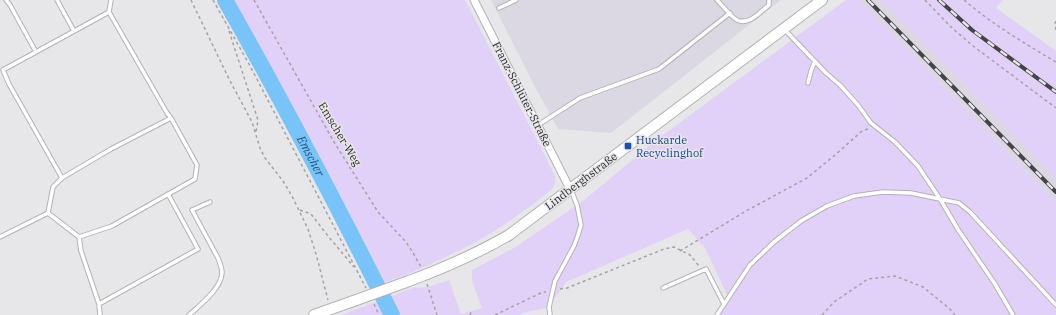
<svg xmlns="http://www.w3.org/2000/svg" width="1056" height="315" font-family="'IBM Plex Serif',serif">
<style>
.built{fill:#dcd8e3}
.green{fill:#e1d1f8}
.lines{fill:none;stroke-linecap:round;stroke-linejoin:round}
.river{stroke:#78c3f8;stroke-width:16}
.service-casing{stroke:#b3b2b5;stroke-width:5.5}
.minor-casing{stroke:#b3b2b5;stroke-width:9}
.secondary-casing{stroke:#b3b2b5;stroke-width:12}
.path{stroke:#a3a2a5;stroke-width:1.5;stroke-dasharray:3 3;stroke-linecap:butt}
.service{stroke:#fff;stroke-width:3.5}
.minor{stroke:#fff;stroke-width:7}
.secondary{stroke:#fff;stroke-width:10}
.rail-casing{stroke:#444445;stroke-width:4}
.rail{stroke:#e7e6e9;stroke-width:2.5;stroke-dasharray:8;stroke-linecap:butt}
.secondary-bridge-casing{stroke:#b3b2b5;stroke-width:12;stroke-linecap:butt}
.secondary-bridge{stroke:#fff;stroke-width:10}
.transit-dot{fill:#1a4fb4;stroke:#e7e6e9;stroke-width:1.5}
.labels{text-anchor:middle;stroke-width:3;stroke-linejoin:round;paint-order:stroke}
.street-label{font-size:11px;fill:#2b2b2c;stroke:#e7e6e9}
.transit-label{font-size:11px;fill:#164399;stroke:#e7e6e9;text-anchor:start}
.water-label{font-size:12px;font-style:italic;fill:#1b5377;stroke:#e7e6e9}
</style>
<rect width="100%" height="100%" fill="#e7e6e9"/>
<path class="built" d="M491,0H781L611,133L558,129L534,85Z
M860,0H882L1056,178V202Z"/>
<path class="green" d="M233,0H465L542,150L555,176V184L552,189L536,202L501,227L476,242L446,257L406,275L385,282L344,202L284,90Z
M846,0H860L1056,202V315H717L728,297L705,248L688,229L566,282L549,307L523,313L520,315H341L413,288L428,287L449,280L461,314L482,308L472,281V270L514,248L583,201L655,141Z
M882,0H1003L996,8L1056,51V178Z"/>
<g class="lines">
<path class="river" id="s1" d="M225,0C284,104 339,209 392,315"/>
<defs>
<path id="service" d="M6,0L10,5L36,52
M57,0L74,31
M717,0C722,5 732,18 737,20C749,26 761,11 769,5V0
M499,8L516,0
M784,29L826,73L840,85L858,105L871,123L895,142L918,166L940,199L959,231L995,284L1013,315
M808,83L811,71L815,61
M538,125L580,98L659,69L730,13
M62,178L9,84L3,70L109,12
M48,213L53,187L62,178L111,149L171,118
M0,237L48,213L79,237L112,226L195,179L197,165L171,118L167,113L109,12L111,0
M79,237L81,251L99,304L198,249L168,194
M663,288L706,269L724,304
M99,304L100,315
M189,315C200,305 221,289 222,273C222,268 220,263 218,258L192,210L210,202
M550,315L549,307L555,281L574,246L578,235L581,225L577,205L571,190
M717,315L750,265L774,242L801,221L827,206L854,196L883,192L911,193L959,203L970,212L1056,305"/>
<path id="minor" d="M474,0L570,189"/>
<path id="secondary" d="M409,281C444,268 478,253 509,235L822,0
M314,315L348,303"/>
</defs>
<use href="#service" class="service-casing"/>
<use href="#minor" class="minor-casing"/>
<use href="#secondary" class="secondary-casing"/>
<path class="path" d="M191,0L229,79L252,122L260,148L265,158L283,181L292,196L308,229L316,254L328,300
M213,0L249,64L366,288
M254,0L334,142L378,212L406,242L412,251L421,267
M925,0L951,27L973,46L1056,108
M964,0C992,24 1024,43 1056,62
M1056,21L1055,23L1056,32
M229,31L258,120L256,132
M300,210L311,214L328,236L354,267
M680,251L746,211L807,178L835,155L862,131L868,129
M427,284L437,315
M560,289L567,288L664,249L674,247L690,255L699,266
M374,304L379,315
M470,315L471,312
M495,315L543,292H546
M822,315L834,302L868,279L895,276L923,287L950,309L955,315"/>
<use href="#service" class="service"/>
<use href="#minor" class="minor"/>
<use href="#secondary" class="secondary"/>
<defs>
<path id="rail" d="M868,0L1056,192
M939,0L972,30L1056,92"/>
</defs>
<use href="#rail" class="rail-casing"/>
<use href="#rail" class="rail"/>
<defs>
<path id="secondary-bridge" d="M348,303L409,281"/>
</defs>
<use href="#secondary-bridge" class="secondary-bridge-casing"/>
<use href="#secondary-bridge" class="secondary-bridge"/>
</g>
<rect class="transit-dot" x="624" y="142" width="8" height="8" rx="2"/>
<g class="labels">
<g class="street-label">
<text transform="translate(522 94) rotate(63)" y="4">Franz-Schlüter-Straße</text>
<text transform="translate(340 134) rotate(59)" y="4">Emscher-Weg</text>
<text transform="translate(581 181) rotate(-37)" y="4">Lindberghstraße</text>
</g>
<g class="transit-label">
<text x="636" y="144">Huckarde<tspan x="636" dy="13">Recyclinghof</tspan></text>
</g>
<g class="water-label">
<text dy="4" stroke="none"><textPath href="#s1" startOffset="178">Emscher</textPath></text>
</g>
</g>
</svg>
